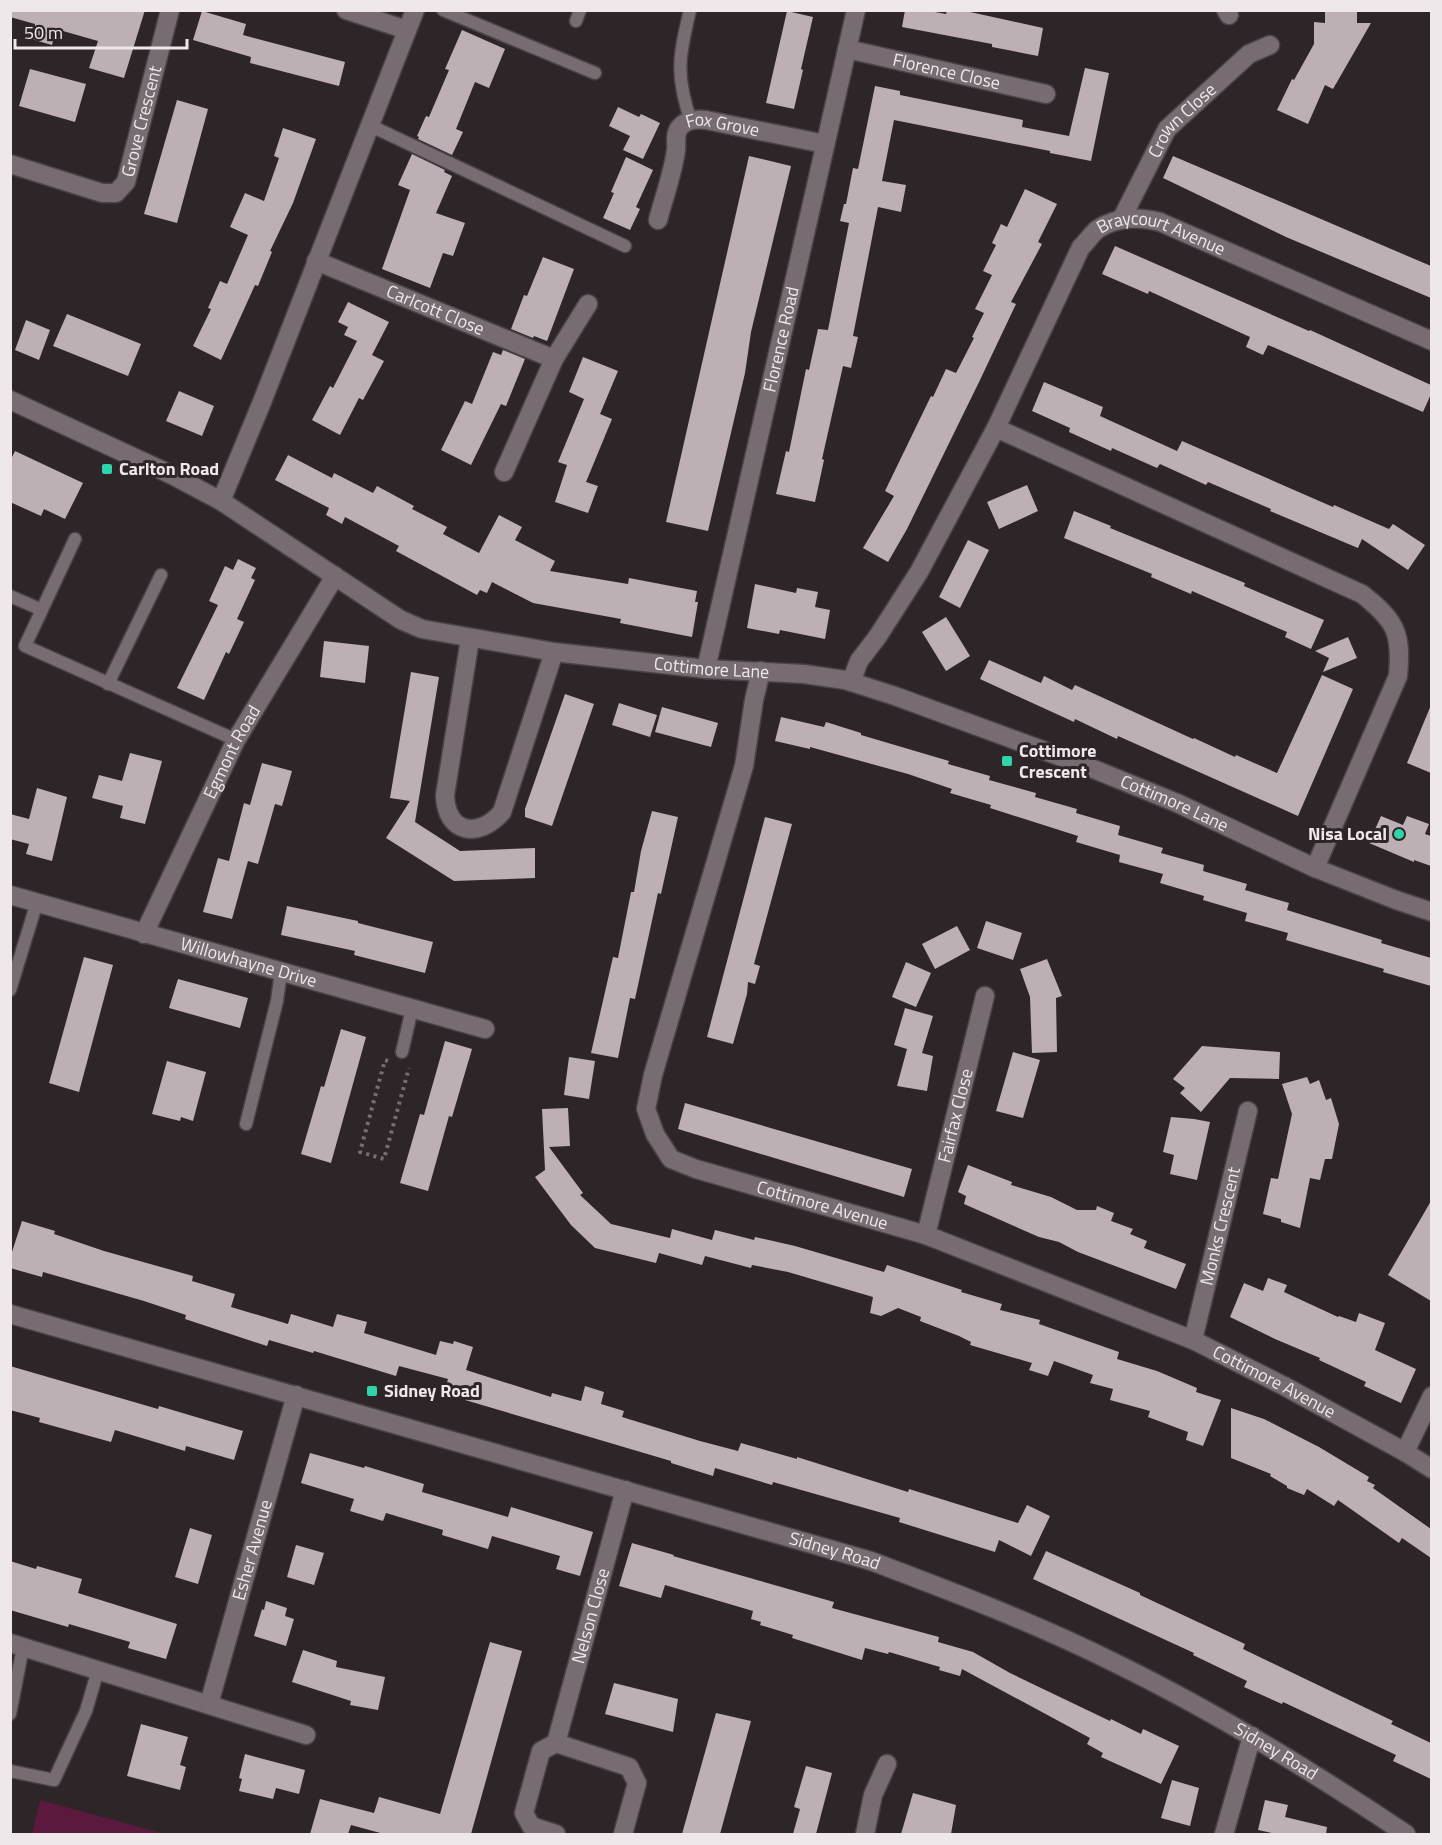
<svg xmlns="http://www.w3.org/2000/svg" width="1442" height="1845" font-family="'Titillium Web',sans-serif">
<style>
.green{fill:#5b193d}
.building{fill:#bcb0b5}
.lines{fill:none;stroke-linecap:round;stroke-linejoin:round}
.lane-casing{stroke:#4a4246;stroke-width:15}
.street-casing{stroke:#4a4246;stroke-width:21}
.path{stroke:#776e72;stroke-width:4;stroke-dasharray:3 4.5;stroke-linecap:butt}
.lane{stroke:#776c71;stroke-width:12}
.street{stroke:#776c71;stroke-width:18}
.poi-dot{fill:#2fd4aa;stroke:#2e2529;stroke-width:2}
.labels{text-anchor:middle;stroke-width:6;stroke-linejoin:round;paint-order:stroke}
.street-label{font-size:18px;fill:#efe8eb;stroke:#2e2529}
.poi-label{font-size:18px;font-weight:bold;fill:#efe8eb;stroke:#2e2529;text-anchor:start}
</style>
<rect width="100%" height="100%" fill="#2e2529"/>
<path class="green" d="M40,1800L165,1834H32Z"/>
<path class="building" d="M10,10H145L124,78L89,68L98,41L56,29L52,45L31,39L35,24L10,17Z
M905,10H924L946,14L947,10H961L1043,28L1038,56L992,47V44L902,27Z
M1328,10H1357V23H1371L1333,89L1325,85L1308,124L1277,110L1292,79L1294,80L1314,44V22L1325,23V11Z
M202,11L246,24L243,35L345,62L339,86L250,63L251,57L193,40Z
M787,11L813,17L801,69L803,70L794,109L766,103Z
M462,30L505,49L489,88L475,82L456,129L463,132L452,155L418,139L419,137L417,136L426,116L429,117L449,70L445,69Z
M1085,68L1109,73L1091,161L1050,153V151L894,120L882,181L906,185L901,212L878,207L853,336L858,337L851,368L843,366L822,459L824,460L815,502L776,494L786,451L789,452L806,369L809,370L818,329L828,330L849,223L840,221L844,204H846L853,168L858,169L875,86L900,91V95L1023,120L1022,127L1069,136Z
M30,69L86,84L75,122L19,106Z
M177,100L208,109L177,223L144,214Z
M618,107L639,117L641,114L660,123L643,159L623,150L630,136L609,126Z
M283,128L316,139L293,203L270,251L272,252L258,286L255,285L221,360L193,346L211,309L208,308L220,281L227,284L248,235L230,227L245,193L264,201L279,158L274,156Z
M412,154L445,170L444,172L452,176L436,213L465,223L453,256L443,253L430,288L382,269L410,190L398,185Z
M749,156L791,166L751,332L745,373L708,531L666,522Z
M1173,156L1431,266V298L1286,237L1163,178Z
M626,157L653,170L636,207L640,209L630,230L603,218L614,193L611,192Z
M1025,189L1057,204L1038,242L1042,244L1011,302L1016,304L980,380L907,529L888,562L863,548L894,496L885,491L931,396L933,397L946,369L956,373L974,338L972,337L984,313L975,309L992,275L983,271L996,245L992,243L1001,224L1007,227Z
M1115,246L1309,331L1310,330L1431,385V394L1423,412L1268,345L1263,355L1246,347L1250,337L1149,291L1148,294L1102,274Z
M543,257L574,269L547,341L534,336L533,338L511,329L524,295L527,296Z
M348,302L389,322L372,355L384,361L363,400L359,398L340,435L312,420L330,386L333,388L357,341L344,335L348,327L338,322Z
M67,314L141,344L128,376L53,346Z
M26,320L50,330L39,360L15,350Z
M503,350L525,359L506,406L501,404L471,465L441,450L465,401L472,404L493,352L501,355Z
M583,357L618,371L600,414L612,419L586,482L598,486L588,513L555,502L567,465L558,462L584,399L569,392Z
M1044,382L1103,407L1100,416L1177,451L1182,441L1333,507L1334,505L1389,529L1393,524L1425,545L1408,570L1362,539L1358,548L1270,511L1271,509L1208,482L1206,485L1160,464L1157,468L1112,448L1111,451L1069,432L1070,428L1032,411Z
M179,391L214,406L202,436L166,421Z
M15,451L83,483L65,519L44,509L41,516L10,502V461Z
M288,455L332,478L334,473L373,493L377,486L414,506L412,509L447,527L443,534L479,553L499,515L522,527L515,540L555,561L550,571L628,584L629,578L697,591L695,602H698L692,637L620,623L621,619L533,603L492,582L487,593L480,590L477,595L396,551L399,546L345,517L342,524L326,515L329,508L275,480Z
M1027,485L1038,511L999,529L987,502Z
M1074,511L1111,526L1110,528L1245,583L1244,586L1324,620L1311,649L1285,637L1287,632L1192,591L1191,594L1151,577L1152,574L1064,538Z
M968,540L989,550L960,608L939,597Z
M238,559L256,568L251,578L255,580L237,619L244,622L229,654L226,652L204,700L177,688L218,605L209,601L225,566L233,570Z
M755,584L796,593L797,588L818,592L815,607L830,610L825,639L780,630L779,634L747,628Z
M946,617L970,656L946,671L922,632Z
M1348,637L1357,658L1323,672L1329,658L1315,651Z
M324,641L369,646L365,683L320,677Z
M989,660L1041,683L1044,676L1072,690L1075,685L1193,739L1194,738L1235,757L1236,755L1277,773L1322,675L1353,689L1298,816L1118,736L1117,739L1075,719L1074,722L980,679Z
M411,672L439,677L415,822L460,851L535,848V878L454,881L386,838L410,801L390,798Z
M565,694L594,704L552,826L525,817V809Z
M619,703L657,715L650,737L612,725Z
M1431,705V773L1407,763Z
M662,707L718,723L711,747L655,732Z
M781,717L824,727L826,722L861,733V735L949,761L948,764L990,776L989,780L1036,793L1035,797L1077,809L1076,813L1120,826L1118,835L1163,848L1161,853L1204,865L1203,871L1247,884L1245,890L1289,903L1287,910L1382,940L1381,943L1431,958V986L1383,972L1384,969L1286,940L1288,933L1245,921L1247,913L1203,900L1204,896L1160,883L1163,874L1119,862L1120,855L1076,842L1078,836L990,808L991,805L950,793L952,789L908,774L810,747V749L775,741Z
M130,753L162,761L145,824L120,818L123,806L92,798L99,775L122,781Z
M262,763L292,771L282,806L275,804L258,864L248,861L232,919L203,912L218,858L229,861L244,803L250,805Z
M37,788L67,797L52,861L26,854L29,844L10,839V814L29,819Z
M652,811L678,817L661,894L658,893L635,999L630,998L618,1058L591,1053L613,957L618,958L631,892H634L641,851Z
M1381,816L1403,825L1407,816L1429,824L1425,834L1431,836V866L1414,860V862L1369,843Z
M765,817L792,824L754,964L760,966L755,984L748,982L747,994L733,1044L707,1037Z
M287,906L358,921V923L433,942L425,973L354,955L355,951L281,935Z
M986,921L1022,933L1013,960L977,948Z
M957,926L970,950L935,969L922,944Z
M84,957L113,965L79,1092L49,1083Z
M1047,959L1062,996L1056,998L1057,1052L1032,1053L1030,997L1020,969Z
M906,962L931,973L916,1007L892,997Z
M178,979L248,998L240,1028L169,1008Z
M905,1008L933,1016L922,1053L933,1056L927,1091L897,1086L907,1049L894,1045Z
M341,1029L366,1037L331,1163L301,1154L321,1086L324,1087Z
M445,1041L472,1049L452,1117L449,1116L428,1191L400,1183L420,1114L424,1115Z
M1202,1046L1280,1052L1279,1079L1230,1078L1201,1112L1180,1093L1185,1088L1173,1079Z
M1013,1052L1040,1060L1023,1118L996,1111Z
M569,1057L595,1061L589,1099L564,1095Z
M167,1061L206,1072L193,1121L181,1117L180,1121L152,1114Z
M1307,1077L1310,1084L1319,1080L1326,1100L1331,1098L1339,1124L1332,1159H1325L1320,1180L1310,1178L1300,1228L1281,1222V1219L1263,1214L1271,1178L1278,1179L1292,1114L1282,1084Z
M685,1103L912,1169L904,1197L678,1129Z
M568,1108L570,1146L549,1147L583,1193L580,1195L611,1224L670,1238L672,1229L712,1240L715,1230L754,1240L755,1237L795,1246L884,1272L887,1265L962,1290L961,1292L1002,1304L1000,1310L1040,1320L1039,1324L1119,1352L1117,1359L1157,1371L1197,1388L1196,1392L1221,1400L1203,1446L1186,1440L1188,1432L1148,1417L1150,1411L1110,1400L1113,1389L1090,1383L1093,1375L1054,1361L1048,1376L1029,1370L1032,1363L970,1345L971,1342L959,1336L920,1321L921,1317L898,1308L881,1316L870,1313L873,1297L788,1272L752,1265L751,1268L705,1256L702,1265L659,1253L656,1263L595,1248L571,1225L535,1177L545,1170L542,1109Z
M1171,1117L1194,1119L1210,1122L1197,1180L1170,1174L1174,1155L1163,1152Z
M968,1165L1012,1182L1011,1185L1051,1197L1077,1210H1096L1097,1206L1114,1213L1111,1221L1133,1229L1130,1234L1147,1241L1144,1248L1186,1264L1176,1289L1078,1252L1059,1242L1039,1237L964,1204L966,1196L958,1192Z
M1431,1201V1301L1388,1275Z
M22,1221L55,1231L54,1234L104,1251L193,1276L192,1281L235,1294L231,1307L288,1324L291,1314L333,1327L337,1314L367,1322L364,1333L436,1355L440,1341L453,1344L454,1341L473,1347L466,1370L551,1397L552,1393L581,1401L585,1386L604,1392L601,1404L624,1411L622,1417L700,1441L738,1451L741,1443L797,1459V1457L908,1492L909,1489L1018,1523L1027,1505L1050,1516L1031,1556L999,1540L995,1552L899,1522L900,1518L773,1482L772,1485L715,1468L713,1476L671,1463V1461L465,1400L467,1395L445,1389L448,1379L399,1366L396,1376L314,1351L313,1353L269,1340L267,1346L185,1319L186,1315L144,1301L43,1272L42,1277L10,1268V1258Z
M1268,1278L1287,1285L1284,1292L1338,1317L1339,1316L1356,1322L1359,1313L1385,1323L1375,1350L1416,1369L1401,1403L1364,1386L1366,1382L1319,1360L1320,1358L1275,1339L1230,1317L1244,1283L1263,1291Z
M10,1366L158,1409L159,1406L243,1431L234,1460L186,1446L185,1451L115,1430L111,1442L39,1422L40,1418L10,1410Z
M1231,1408L1264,1419L1319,1447L1369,1477L1367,1481L1375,1485L1373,1488L1431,1529V1558L1402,1538L1399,1543L1338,1500L1334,1506L1307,1489L1304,1495L1287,1488V1486L1270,1476L1271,1474L1231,1458Z
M310,1453L364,1468L365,1466L424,1484L422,1492L508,1517L511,1507L593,1532L580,1576L556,1569L560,1556L492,1536L488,1549L442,1535L443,1530L386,1513L383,1521L350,1511L354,1499L301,1483Z
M190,1528L212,1535L198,1584L175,1577Z
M632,1543L674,1555L673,1556L834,1602L832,1608L939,1637L938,1642L973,1652L1010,1673L1110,1721L1111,1719L1141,1734L1143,1729L1179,1746L1161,1784L1101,1757L1103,1753L1087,1744L1090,1738L962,1669L960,1676L939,1670L940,1667L889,1652L888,1654L865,1648L862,1660L792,1638L793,1635L760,1625L761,1622L751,1619L753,1611L665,1585L661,1598L619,1586Z
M296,1545L324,1553L314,1585L287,1577Z
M1046,1551L1140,1593V1595L1245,1644L1243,1649L1393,1721L1391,1724L1431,1743V1779L1393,1761L1396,1755L1283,1702L1282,1704L1244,1687L1247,1681L1193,1655L1194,1653L1033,1579Z
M10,1561L36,1569L37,1566L82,1579L78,1593L177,1624L166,1659L128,1648L130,1642L69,1624L68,1627L10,1610Z
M266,1601L287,1608L285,1616L294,1619L286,1646L254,1636L262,1609L264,1610Z
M490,1642L522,1651L471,1834H384L351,1825L348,1834H310L320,1799L374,1813L379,1797L440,1814Z
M303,1650L337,1661L336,1667L385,1677L378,1710L350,1705L351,1701L292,1682Z
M614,1683L678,1699L673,1732L605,1714Z
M716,1713L751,1721L720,1834H682Z
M141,1724L188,1737L180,1765L186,1767L180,1790L127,1776Z
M245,1754L305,1770L299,1794L276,1788L273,1799L239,1791L242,1779L239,1778Z
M806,1766L832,1773L816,1834H793L800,1809L794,1807Z
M1172,1780L1199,1788L1190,1826L1161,1818Z
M913,1793L956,1805L951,1834H901Z
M1265,1800L1288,1805L1285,1817L1327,1827L1326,1834H1276L1258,1830Z"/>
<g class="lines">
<defs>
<path id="lane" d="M443,10L595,73
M690,10C679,56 675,75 691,121
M576,21L580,10
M369,125L625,246
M75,539L25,646L236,740
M10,596L42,610
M108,684L161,575
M10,990L37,902
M402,1052L412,1009
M246,1124L277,1001L281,972
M10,1714L23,1647
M10,1771L54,1780L86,1711L98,1670"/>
<g id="street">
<path d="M346,10L407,30"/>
<path d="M1226,10L1229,15"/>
<path id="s1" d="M847,49L1046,94"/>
<path id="s2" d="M10,164L102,193H116L126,182L170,10"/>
<path id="s3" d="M658,220C664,197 673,173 676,150C677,142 674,134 680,127C686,120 697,119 706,120L825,144"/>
<path id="s4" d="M1121,220L1167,129L1249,54L1270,45"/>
<path id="s5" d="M316,261L554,359"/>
<path id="s6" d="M10,400L172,475L221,501L401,620L422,629L554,652L706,669L804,674L845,680L895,696L1086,766L1177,803L1315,868L1396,900L1432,912"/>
<path id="s7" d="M996,428L1081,247C1087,242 1092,233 1098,229C1118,216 1139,217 1160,222L1432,341"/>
<path d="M504,472L554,359L588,304"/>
<path d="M221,501L262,402L415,10"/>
<path d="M470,639L445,795C446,834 479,839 502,812L554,652"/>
<path id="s8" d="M706,669L856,10"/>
<path id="s9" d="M761,671L754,700L744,766L653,1075L646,1109L655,1134L671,1159L696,1169L926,1235L1193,1340L1284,1386L1405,1452L1432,1469"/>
<path d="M851,682L859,661L878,636L919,572L996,428L1362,594C1396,621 1402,633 1398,676L1315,868"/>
<path id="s10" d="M10,895L485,1029"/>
<path id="s11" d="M144,934L236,740L335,576"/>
<path id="s12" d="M926,1235L985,996"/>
<path id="s13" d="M10,1314L871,1561C953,1592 1035,1623 1113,1662C1216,1712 1312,1771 1406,1834"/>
<path id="s14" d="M1193,1340L1248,1111"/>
<path d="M1405,1452L1432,1396"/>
<path d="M10,1643L306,1735"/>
<path id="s15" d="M209,1704L296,1395"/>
<path d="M556,1743L629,1767L637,1783L623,1834"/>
<path id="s16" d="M556,1834L531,1826L524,1813L541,1751L556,1743L625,1490"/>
<path d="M865,1834L873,1795L887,1764"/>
<path d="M1224,1834L1252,1736"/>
</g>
</defs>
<use href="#lane" class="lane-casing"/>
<use href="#street" class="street-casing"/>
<path class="path" d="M388,1061L385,1060L360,1152L384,1159L409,1068"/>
<use href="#lane" class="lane"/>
<use href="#street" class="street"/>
</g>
<g class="poi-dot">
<rect x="101" y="463" width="12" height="12" rx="3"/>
<rect x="1001" y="755" width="12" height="12" rx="3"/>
<circle cx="1399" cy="834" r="6"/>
<rect x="366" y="1385" width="12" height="12" rx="3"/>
</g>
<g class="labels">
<g class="street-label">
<text dy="6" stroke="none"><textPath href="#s1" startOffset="102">Florence Close</textPath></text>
<text dy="6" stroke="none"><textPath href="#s2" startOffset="188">Grove Crescent</textPath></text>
<text dy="6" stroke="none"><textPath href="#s4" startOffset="118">Crown Close</textPath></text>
<text dy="6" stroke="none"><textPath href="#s3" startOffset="141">Fox Grove</textPath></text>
<text dy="6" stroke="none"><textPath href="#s7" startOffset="292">Braycourt Avenue</textPath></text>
<text dy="6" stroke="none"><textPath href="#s5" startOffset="129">Carlcott Close</textPath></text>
<text dy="6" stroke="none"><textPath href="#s8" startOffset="338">Florence Road</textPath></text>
<text dy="6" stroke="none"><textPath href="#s6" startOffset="765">Cottimore Lane</textPath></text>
<text dy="6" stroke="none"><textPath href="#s11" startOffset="202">Egmont Road</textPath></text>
<text dy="6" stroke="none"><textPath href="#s6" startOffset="1251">Cottimore Lane</textPath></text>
<text dy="6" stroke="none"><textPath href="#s10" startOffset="248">Willowhayne Drive</textPath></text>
<text dy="6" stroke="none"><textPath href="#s12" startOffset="123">Fairfax Close</textPath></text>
<text dy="6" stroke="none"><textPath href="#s9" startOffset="668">Cottimore Avenue</textPath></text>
<text dy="6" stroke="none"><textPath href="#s14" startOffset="117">Monks Crescent</textPath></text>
<text dy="6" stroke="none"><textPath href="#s9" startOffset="1154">Cottimore Avenue</textPath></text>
<text dy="6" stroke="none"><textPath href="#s15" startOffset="160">Esher Avenue</textPath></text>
<text dy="6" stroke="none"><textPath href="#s13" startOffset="858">Sidney Road</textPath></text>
<text dy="6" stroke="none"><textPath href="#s16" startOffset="254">Nelson Close</textPath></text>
<text dy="6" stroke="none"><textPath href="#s13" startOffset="1344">Sidney Road</textPath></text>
</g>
<g class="poi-label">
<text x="119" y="475">Carlton Road</text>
<text x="1019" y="757">Cottimore<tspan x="1019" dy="21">Crescent</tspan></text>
<text x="1387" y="840" text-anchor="end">Nisa Local</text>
<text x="384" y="1397">Sidney Road</text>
</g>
</g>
<rect width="1442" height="1845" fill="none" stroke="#efe8eb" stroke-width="24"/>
<path d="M15 39v9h172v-9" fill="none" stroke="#efe8eb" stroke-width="3"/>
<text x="24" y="39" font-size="18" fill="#efe8eb" stroke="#2e2529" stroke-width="4.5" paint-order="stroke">50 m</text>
</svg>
